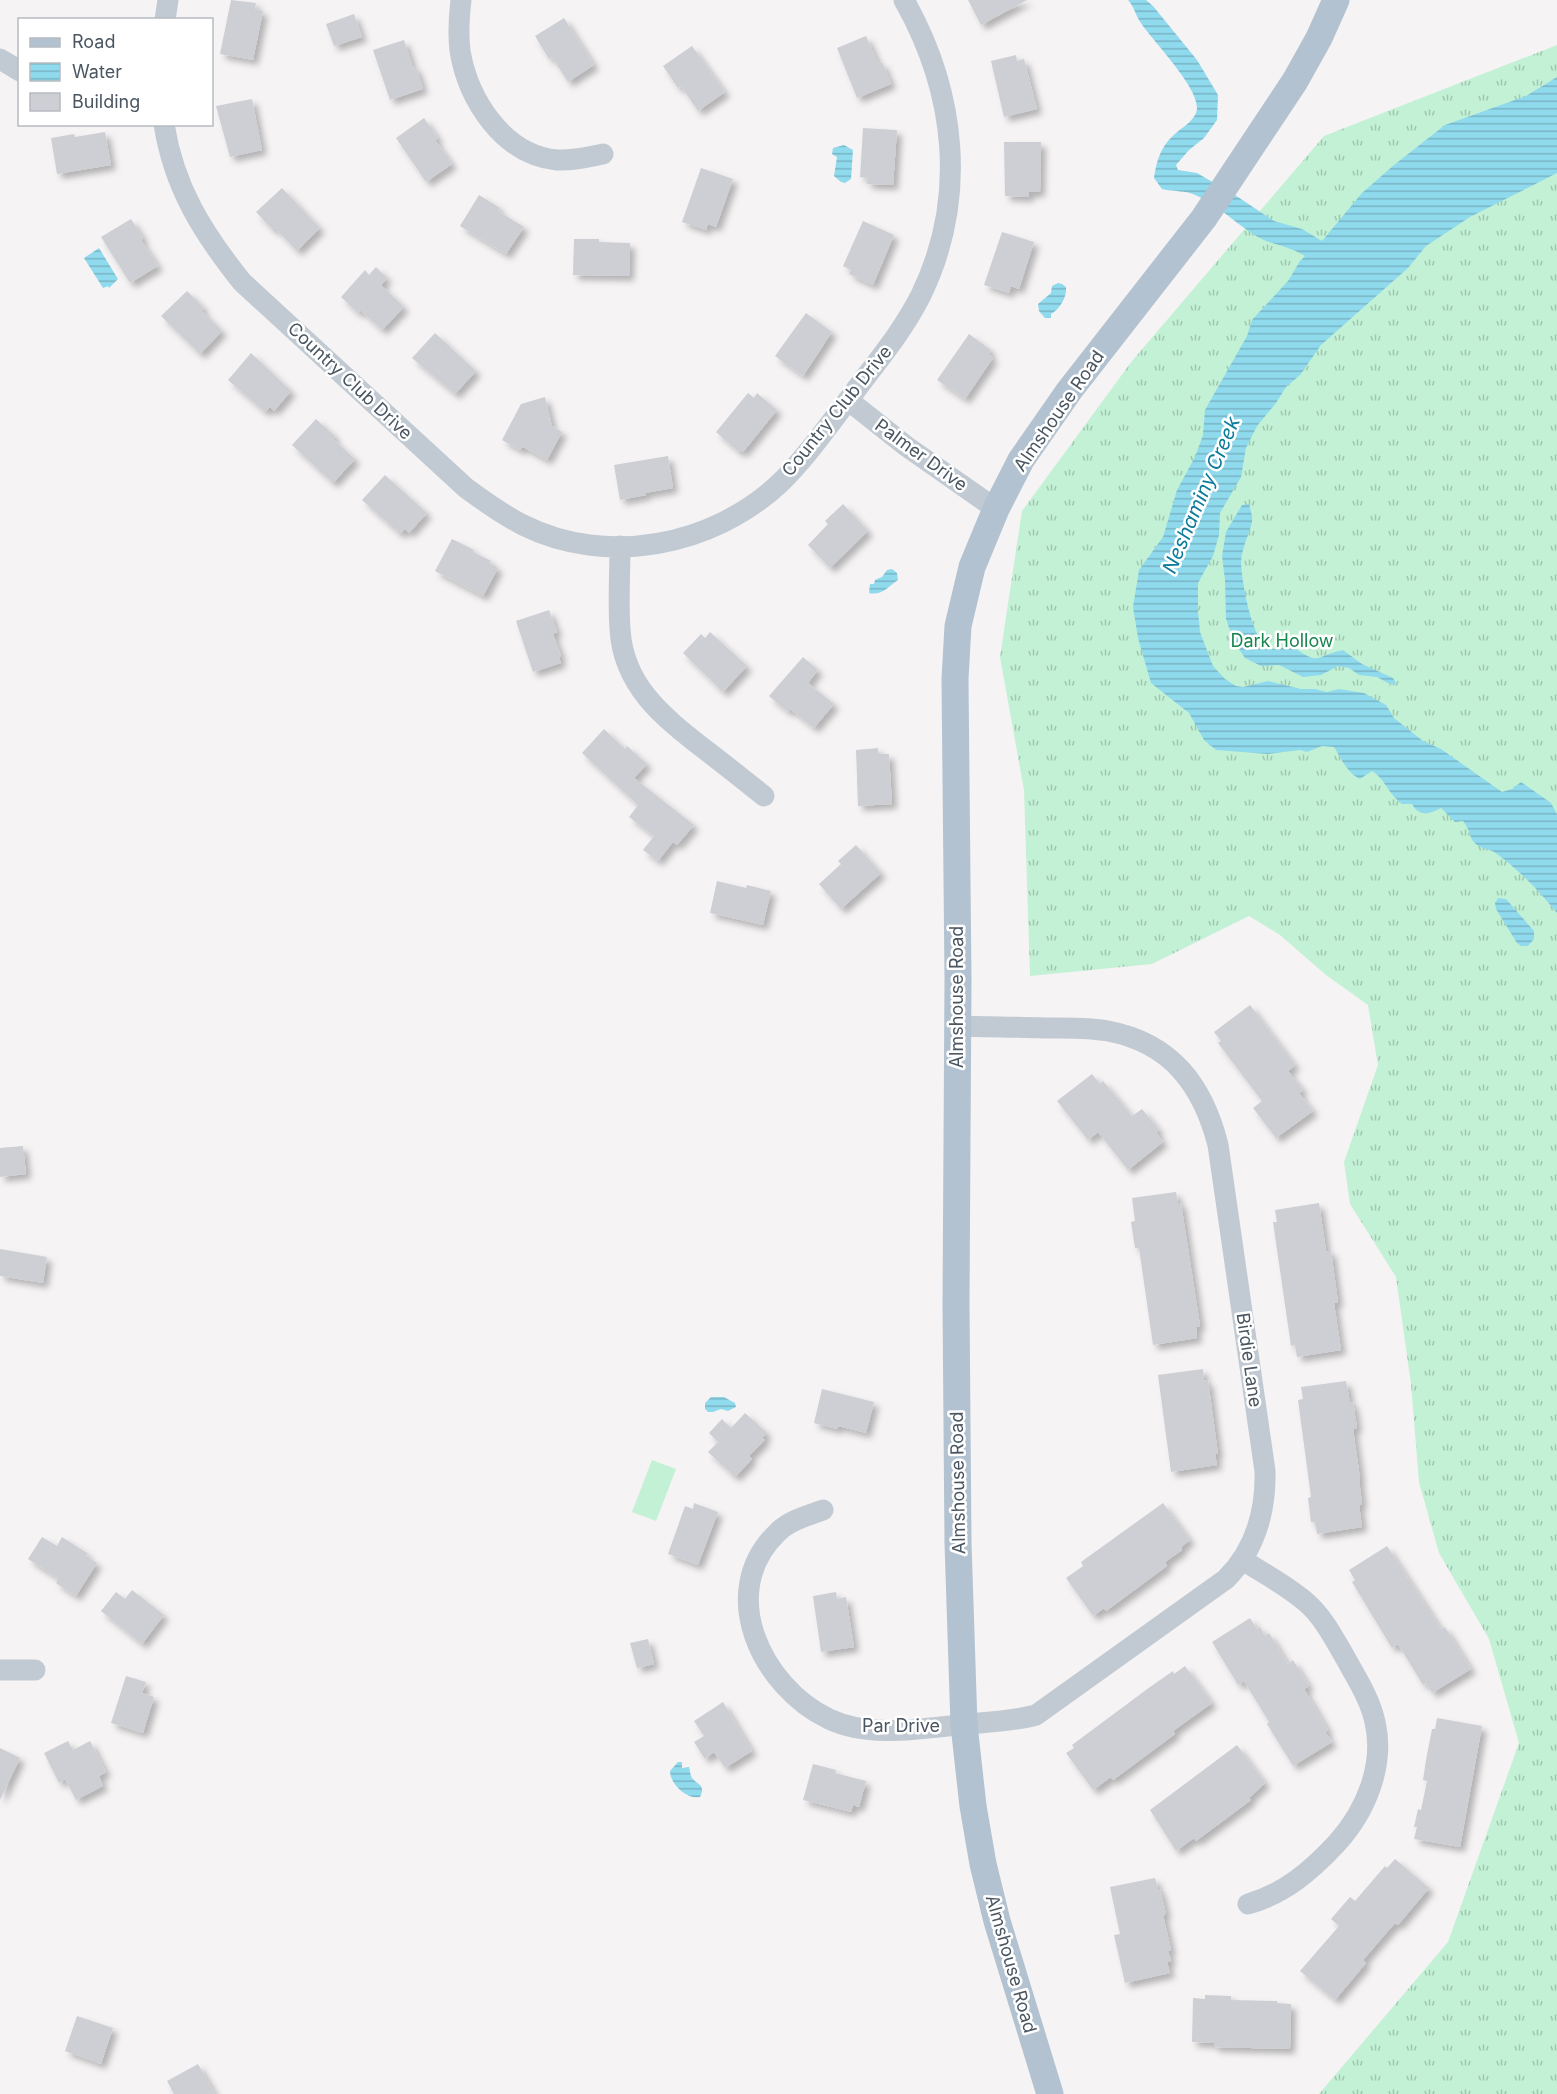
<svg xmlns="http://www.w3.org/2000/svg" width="1557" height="2094" font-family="Inter,sans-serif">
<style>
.grass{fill:url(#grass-tufts)}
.pitch{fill:#c3f1d5}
.water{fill:url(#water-rules)}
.building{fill:#cdcfd5;filter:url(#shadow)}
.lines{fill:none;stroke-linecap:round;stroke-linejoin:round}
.minor{stroke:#c1cad2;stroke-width:21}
.major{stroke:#b3c2d1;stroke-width:27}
.labels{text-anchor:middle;stroke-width:5;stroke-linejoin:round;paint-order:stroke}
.street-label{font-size:18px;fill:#4a5661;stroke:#fff}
.park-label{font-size:18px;fill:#17864f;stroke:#fff}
.water-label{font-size:20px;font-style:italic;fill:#0c7c9b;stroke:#fff}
</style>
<defs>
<pattern id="grass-tufts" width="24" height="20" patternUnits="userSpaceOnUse" patternTransform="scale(1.5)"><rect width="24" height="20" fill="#c3f1d5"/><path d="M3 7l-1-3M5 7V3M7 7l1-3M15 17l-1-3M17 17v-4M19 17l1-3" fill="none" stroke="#a0c6b0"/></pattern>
<pattern id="water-rules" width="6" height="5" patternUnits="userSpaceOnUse" patternTransform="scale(1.5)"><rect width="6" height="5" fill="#90daee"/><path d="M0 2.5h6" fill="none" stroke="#78b4c4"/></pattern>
<filter id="shadow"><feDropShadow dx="5" dy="5" stdDeviation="3" flood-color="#0004"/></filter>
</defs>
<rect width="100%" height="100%" fill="#f5f3f3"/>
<path class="grass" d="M1557,45V2094H1319L1448,1942L1519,1743L1489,1639L1439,1553L1419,1482L1411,1384L1396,1277L1350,1204L1344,1162L1378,1065L1368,1005L1326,975L1280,935L1249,916L1152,964L1030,976L1024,790L1000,657L1022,511L1132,361L1324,136Z"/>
<path class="pitch" d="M652,1460L676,1469L656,1521L632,1512Z"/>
<path class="water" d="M1128,0H1146L1153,6L1197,60L1218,95L1217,120L1204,138L1189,150L1176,165L1178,170L1197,173L1235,195L1274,221L1302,229L1322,241L1362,193L1394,165L1445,125L1526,96L1557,77V173L1470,217L1426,246L1408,268L1321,345L1300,375L1286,387L1276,403L1257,426L1246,448L1241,477L1220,513L1219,535L1213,556L1198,583V611L1200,632L1213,666L1225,679L1236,686L1243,687L1268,681L1301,689H1315L1327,692L1339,689L1364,693L1386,705L1394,718L1423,741L1441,749L1502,792L1512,789L1521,782L1551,803L1557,814V913C1539,891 1520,871 1497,854C1490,848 1480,850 1473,841C1469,835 1470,830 1463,821L1455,822L1441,808C1430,814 1419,817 1412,804H1402C1389,795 1385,779 1372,771L1360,779C1347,773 1341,758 1334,747L1322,746L1307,752L1300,750L1268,754L1216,750L1204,740L1189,713L1151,683L1138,638L1133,607L1139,570L1163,537L1177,490L1195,457L1203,435L1205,410L1247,336L1252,320L1288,281L1300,261L1305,256C1292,248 1280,246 1266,241C1239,229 1219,203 1190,193C1182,191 1171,191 1162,189L1154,178C1157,159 1161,146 1176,133C1183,127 1192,122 1196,113C1205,92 1150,39 1139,20C1135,13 1134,7 1128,0Z
M844,145L853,150L851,179L845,183L841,182L834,176L837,157L832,154L833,148Z
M99,248L118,279L109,288L108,286L103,288L84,258Z
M1058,283L1062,284L1066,287C1067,297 1060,309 1051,314V318H1045L1039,311L1038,304L1051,293L1052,286Z
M1249,504C1250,509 1253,516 1252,522C1249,535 1242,547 1241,562C1241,577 1252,643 1269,648C1275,650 1286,647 1292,646C1321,667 1314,656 1343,650L1362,664L1393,678L1397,685L1388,683L1377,677L1359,675L1349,668L1338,666L1321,675L1303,677L1279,665L1261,666L1245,658L1234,642L1226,619L1225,580L1222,556L1226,532L1242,505Z
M892,569L897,573L898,580C889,586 882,596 869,593L870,584H874L875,580L882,577L887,570Z
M1498,898L1506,899L1534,931V939L1528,946H1521L1517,943L1496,909L1495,903Z
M711,1397H724L735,1403L736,1407L728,1411L721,1409L713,1412H708L705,1409V1403Z
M678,1762H682V1768L689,1767C690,1770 690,1773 691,1776C695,1785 707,1783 700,1797C687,1800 670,1784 670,1771Z"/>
<path class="building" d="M231,0L256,3L255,9L263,11L253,60L220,54Z
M968,0H1027L981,25Z
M354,14L362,37L334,46L326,24Z
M564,18L594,65L568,82L552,57L549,59L535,36Z
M866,36L878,64L882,62L891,84L857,98L837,48Z
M404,40L413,68L416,67L423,89L390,100L373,50Z
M692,46L725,92L698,111L681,86L678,88L663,66Z
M1016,55L1017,61L1024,59L1037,109L1004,117L991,61Z
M252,99L262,150L230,157L216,106Z
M424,118L438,138L435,140L452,164L426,182L396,138Z
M863,128L897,130L893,185L867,184L868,178L860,177Z
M105,132L111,165L57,174L51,138L74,134L75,137Z
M1004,142H1041L1040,192H1029V197L1005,196Z
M701,168L733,179L716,227L708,224L706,230L682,222Z
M282,188L320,228L297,251L275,228L273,230L256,212Z
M479,195L500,208L498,211L524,227L506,254L460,226Z
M131,219L143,238L141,240L158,266L130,283L101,237Z
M863,221L894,235L873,285L849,274L851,270L843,266Z
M1002,232L1034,242L1019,289L1011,286L1009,293L984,285Z
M574,239H599V242L630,243L629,276L573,275Z
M376,267L387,278L381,285L404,307L382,330L360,310L358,313L341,297L365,270L369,275Z
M187,291L204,308L201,310L222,331L200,354L161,316Z
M806,313L832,332L803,376L775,356Z
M435,333L476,371L455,394L412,358Z
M969,334L991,350L988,354L993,358L965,399L937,380Z
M251,353L291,391L274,411L270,407L265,412L228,380Z
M748,393L754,398L757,393L777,410L743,452L741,450L739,452L716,432Z
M545,397L552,426L562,432L547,460L523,447L520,450L502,440L521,404Z
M316,419L335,436L333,439L355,459L333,483L292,445Z
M668,456L673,488L645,493L646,495L620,500L614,465Z
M385,475L427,513L409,533L405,529L400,534L362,500Z
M843,504L868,531L830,568L808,545L828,524L825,521Z
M452,539L474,550L473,552L491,561L490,563L498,568L483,596L435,571Z
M549,610L557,632L553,634L561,656L559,657L561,663L533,672L516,621Z
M710,632L747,666L723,692L683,653L701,634L705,638Z
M803,657L818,670L808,683L834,704L814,728L790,709L788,712L769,696Z
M604,729L625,749L627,746L647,764L634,778L694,825L677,845L673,842L658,861L643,850L654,836L629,817L638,805L582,753Z
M878,748V754H889L892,804L858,806L856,750Z
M856,845L881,873L841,909L819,884L841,864L838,861Z
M717,881L746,888L747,885L771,891L763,925L710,913Z
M1250,1005L1295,1065L1288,1071L1303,1090L1299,1093L1313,1111L1276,1138L1253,1108L1262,1101L1218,1043L1221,1041L1214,1032Z
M1092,1074L1100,1084L1103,1081L1132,1116L1142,1109L1159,1130L1156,1132L1163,1142L1128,1170L1098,1132L1088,1140L1057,1101Z
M23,1146L26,1174L0,1177V1148Z
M1176,1192L1178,1203H1181L1200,1326L1196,1327L1197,1338L1153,1345L1139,1248H1135L1131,1222L1135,1221L1132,1198Z
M1319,1203L1326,1251H1331L1338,1302L1334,1303L1341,1350L1297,1357L1295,1345L1291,1346L1273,1222H1277L1275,1210Z
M0,1249L47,1257L43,1283L0,1276Z
M1203,1369L1204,1381L1208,1380L1218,1454H1215L1217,1465L1171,1472L1158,1375Z
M1346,1381L1350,1403L1353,1402L1357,1428L1353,1429L1360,1478L1359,1479L1362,1504L1359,1505L1362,1527L1317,1534L1315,1522H1311L1308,1498L1311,1497L1298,1400L1303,1399L1301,1387Z
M822,1389L874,1402L866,1433L838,1426L837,1429L814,1423Z
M745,1413L767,1433L762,1438L765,1440L749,1456L752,1459L735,1477L708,1452L718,1442L709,1433L722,1419L731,1428Z
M694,1503L718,1512L698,1565L668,1554L685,1506L693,1509Z
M1163,1503L1190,1540L1181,1547L1182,1550L1165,1562L1167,1566L1106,1611L1104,1608L1093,1616L1066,1578L1083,1566L1081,1562Z
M42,1537L57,1546L62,1537L87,1553L86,1556L97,1563L76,1596L56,1583L58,1578L28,1559Z
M1387,1546L1441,1629L1445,1627L1471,1669L1432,1693L1426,1683L1423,1685L1398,1644L1392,1648L1352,1582L1355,1580L1349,1570Z
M132,1590L164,1615L142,1644L101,1611L116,1592L125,1599Z
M836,1592L837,1599L846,1597L854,1647L821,1652L813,1596Z
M1250,1618L1257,1629L1260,1627L1265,1636L1269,1633L1288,1664L1293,1660L1309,1686L1304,1689L1328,1730L1325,1732L1332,1742L1293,1766L1267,1724L1269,1722L1244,1681L1238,1685L1212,1642Z
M648,1639L654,1664L637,1668L630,1643Z
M1185,1666L1212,1703L1173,1731L1175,1734L1113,1780L1111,1777L1093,1790L1066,1753L1074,1748L1072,1745L1150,1687L1173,1671L1174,1674Z
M126,1676L146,1682L142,1693L154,1697L143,1733L111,1723Z
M723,1702L752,1751L725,1768L714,1752L705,1759L694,1742L704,1736L694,1721Z
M1437,1718L1482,1726L1460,1847L1414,1839L1417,1827H1414L1418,1809L1421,1810L1427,1781L1423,1780L1426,1760L1432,1729H1435Z
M68,1741L73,1750L90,1741L106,1772L99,1776L103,1786L76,1800L65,1779L59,1783L44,1753Z
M1237,1745L1265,1783L1249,1798L1251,1800L1196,1841L1194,1838L1176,1851L1150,1810Z
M0,1748L20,1758L0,1800Z
M813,1764L836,1770L835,1773L866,1781L859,1807L853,1805L851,1812L803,1800Z
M1395,1859L1429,1888L1398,1925L1395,1923L1363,1960L1366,1963L1335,2000L1300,1971L1339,1926L1331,1919L1350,1897L1355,1901L1385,1866L1387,1868Z
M1155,1878L1158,1889H1160L1166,1914L1163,1915L1171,1950L1168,1951L1171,1961L1167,1962L1170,1973L1125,1983L1114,1935L1120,1934L1110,1887Z
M1205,1995L1231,1996V2000L1277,2001V2003L1291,2004L1290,2049L1214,2047V2043L1192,2042L1193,1998L1205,1999Z
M77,2016L113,2028L101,2064L65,2051Z
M198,2064L215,2094H174L167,2081Z"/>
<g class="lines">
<path class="minor" d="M461,0C459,17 458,34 460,51C468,99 503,155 557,160C573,161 588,157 603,154
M165,20L168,0
M0,59L20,71
M164,124C174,188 203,233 242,282L466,488C485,502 503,515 523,525C607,567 713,546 780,483C806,458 827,427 849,399C874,365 902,333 921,295C968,198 956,92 904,0
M848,400L906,446L996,509
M620,546C620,573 618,602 620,629C623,685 662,716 703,748C724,764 744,780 764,796
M823,1510C807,1516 790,1520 778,1532C715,1592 762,1687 829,1719C871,1739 924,1728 968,1724C991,1722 1014,1721 1036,1715L1226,1579C1255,1550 1266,1511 1265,1471L1218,1145C1203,1086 1172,1043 1108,1031C1087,1027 1066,1028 1044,1028C1016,1027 987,1027 958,1026
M1243,1560C1264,1574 1288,1586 1307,1603C1324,1618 1335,1640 1346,1659C1357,1679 1370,1699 1375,1722C1385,1765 1366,1811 1337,1843C1311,1871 1284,1894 1248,1904
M0,1670H35"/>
<path class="major" d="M1050,2094L997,1921L983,1864L973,1806L964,1725L958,1543L956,1303L958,979L955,679L958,626L972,567L996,509L1021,460L1069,391L1204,218L1295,81L1319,38L1336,0"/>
</g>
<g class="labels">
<g class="street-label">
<text transform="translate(350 381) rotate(43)" y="6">Country Club Drive</text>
<text transform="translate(837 411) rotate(-51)" y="6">Country Club Drive</text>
<text transform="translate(1059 411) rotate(-55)" y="6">Almshouse Road</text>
<text transform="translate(921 455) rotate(36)" y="6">Palmer Drive</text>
<text transform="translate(957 997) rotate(-90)" y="6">Almshouse Road</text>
<text transform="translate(1249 1360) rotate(82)" y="6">Birdie Lane</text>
<text transform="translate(958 1483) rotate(-91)" y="6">Almshouse Road</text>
<text x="901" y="1732">Par Drive</text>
<text transform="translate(1011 1964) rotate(74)" y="6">Almshouse Road</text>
</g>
<g class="park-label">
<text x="1282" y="647">Dark Hollow</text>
</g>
<g class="water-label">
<text transform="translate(1201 495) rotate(-67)" y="7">Neshaminy Creek</text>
</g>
</g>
<rect x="18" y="18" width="195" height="108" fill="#ffffff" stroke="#b7bbc0" stroke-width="1.5"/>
<rect x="30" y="38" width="30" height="9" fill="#b3c2d1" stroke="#b7bbc0" stroke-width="1.5"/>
<text x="72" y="48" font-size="18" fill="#4a5661">Road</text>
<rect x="30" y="63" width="30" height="18" fill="url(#water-rules)" stroke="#b7bbc0" stroke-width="1.5"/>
<text x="72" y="78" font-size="18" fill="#4a5661">Water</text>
<rect x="30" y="93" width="30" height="18" fill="#cdcfd5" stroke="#b7bbc0" stroke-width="1.5"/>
<text x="72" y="108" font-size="18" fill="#4a5661">Building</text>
</svg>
